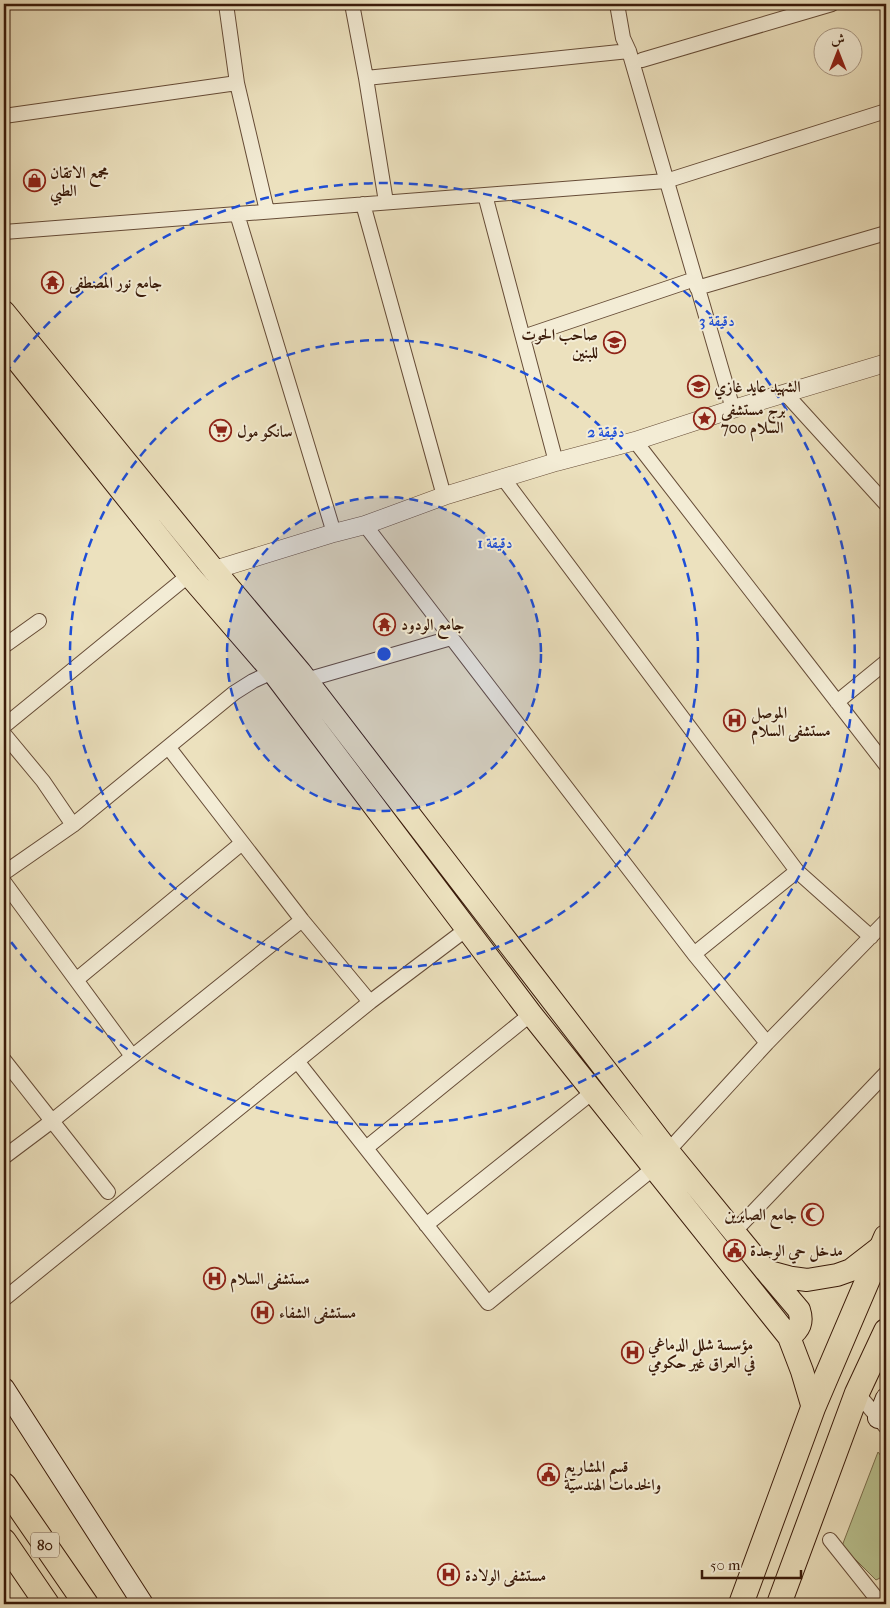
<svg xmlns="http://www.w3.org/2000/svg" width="890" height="1608" font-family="'IM FELL French Canon',Amiri,serif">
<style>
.green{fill:#b9c290;stroke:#7a6e4d}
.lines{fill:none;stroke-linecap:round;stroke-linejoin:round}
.minor-casing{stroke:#664c37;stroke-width:16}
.tertiary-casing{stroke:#664c37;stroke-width:19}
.secondary-casing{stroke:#3a1b0a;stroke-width:22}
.primary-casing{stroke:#3a1b0a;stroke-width:24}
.trunk-casing{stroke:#3a1b0a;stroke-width:26}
.minor{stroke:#f3ecd5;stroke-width:14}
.tertiary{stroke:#f3ecd5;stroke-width:18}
.secondary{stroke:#f3ecd5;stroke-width:20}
.primary{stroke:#ece1be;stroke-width:22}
.trunk{stroke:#ece1be;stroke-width:24}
.ring{fill:none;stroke:#1d4ed8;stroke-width:2.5;stroke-dasharray:9 6}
.labels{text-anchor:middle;stroke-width:4;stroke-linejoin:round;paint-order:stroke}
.shield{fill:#f3ecd5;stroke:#725a47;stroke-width:1}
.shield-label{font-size:15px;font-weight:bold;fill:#3a1b0a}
.poi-label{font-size:16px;font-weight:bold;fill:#3a1b0a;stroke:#f3ecd5;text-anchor:start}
.centre{fill:#1d4ed8;stroke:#f3ecd5;stroke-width:2.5}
.ring-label{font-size:15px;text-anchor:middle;font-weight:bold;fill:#1d4ed8;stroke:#f3ecd5;stroke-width:4;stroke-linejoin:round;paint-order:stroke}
</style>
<rect width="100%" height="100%" fill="#ece1be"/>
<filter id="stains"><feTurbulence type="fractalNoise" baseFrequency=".004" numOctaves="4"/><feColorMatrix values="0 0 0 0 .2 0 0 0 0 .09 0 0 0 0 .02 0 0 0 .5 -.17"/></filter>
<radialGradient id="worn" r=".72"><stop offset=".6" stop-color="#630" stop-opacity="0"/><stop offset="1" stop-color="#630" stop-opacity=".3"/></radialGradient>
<path class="green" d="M878,1452L886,1462V1575L876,1580L842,1546Z"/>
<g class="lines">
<defs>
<path id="minor" d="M226,4L237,83L267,211
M352,4L366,78L386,202
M617,4L623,38L629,51L733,409
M642,60L832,4
M366,78L629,51
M4,116L237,83
M485,195L556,462
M363,204L444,496
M237,214L334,533
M4,232L666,181L886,111
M697,288L886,233
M523,337L695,279
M785,393L886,504
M635,441L886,765
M503,478L797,871L871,937
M365,525L694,954L767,1043
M4,646L39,621
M306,680L451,638
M837,702L886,662
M4,726L189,575
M4,734L43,781L73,825
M169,748L302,920L370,1002
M4,873L73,825L234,693L253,681L279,669
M4,882L132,1056
M694,954L797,871
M76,980L242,843
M4,1060L108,1192
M297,1061L488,1303L655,1167
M366,1148L531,1014
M668,1151L767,1043L886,921
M4,1157L52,1121L302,920
M426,1225L594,1091
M733,1233L886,1073
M4,1299L370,1002L468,928
M857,1393L886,1427
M830,1540L881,1604"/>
<path id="tertiary" d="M214,570L334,533L365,525L444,496L556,462L635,441L733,409L886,363"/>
<path id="secondary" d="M4,1388L143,1604
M878,1418L886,1398"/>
<path id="primary" d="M4,312L214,570L300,672L668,1151L766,1271L792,1278L807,1280L837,1275L851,1270L882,1246
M4,344L189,575L273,672L531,1014L789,1337L802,1371L813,1408
M766,1271L799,1310C803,1322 800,1329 789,1337"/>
<path id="trunk" d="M4,1485L86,1604
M4,1541L47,1604
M741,1604L813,1408L886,1237
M779,1604L857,1393L886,1331"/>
</defs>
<use href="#minor" class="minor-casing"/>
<use href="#tertiary" class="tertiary-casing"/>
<use href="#secondary" class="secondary-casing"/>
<use href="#primary" class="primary-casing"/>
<use href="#trunk" class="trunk-casing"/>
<use href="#minor" class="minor"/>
<use href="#tertiary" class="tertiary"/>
<use href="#secondary" class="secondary"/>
<use href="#primary" class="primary"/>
<use href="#trunk" class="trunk"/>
</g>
<circle cx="384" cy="654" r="157" fill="#1d4ed8" fill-opacity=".12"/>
<g class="ring">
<circle cx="384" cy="654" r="157"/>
<circle cx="384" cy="654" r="314"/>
<path d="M5 374A471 471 0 1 1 5 934"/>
</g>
<defs>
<symbol id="shop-ring" viewBox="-11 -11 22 22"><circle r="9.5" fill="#f3ecd5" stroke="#8f2418" stroke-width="1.5"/><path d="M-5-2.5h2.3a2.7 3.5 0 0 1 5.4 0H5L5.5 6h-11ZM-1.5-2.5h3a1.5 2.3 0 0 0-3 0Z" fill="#8f2418"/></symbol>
<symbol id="temple-ring" viewBox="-11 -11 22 22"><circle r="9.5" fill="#f3ecd5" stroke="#8f2418" stroke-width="1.5"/><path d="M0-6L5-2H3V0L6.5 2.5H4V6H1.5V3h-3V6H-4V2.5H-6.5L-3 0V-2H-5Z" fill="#8f2418"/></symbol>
<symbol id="school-ring" viewBox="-11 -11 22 22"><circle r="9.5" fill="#f3ecd5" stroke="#8f2418" stroke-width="1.5"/><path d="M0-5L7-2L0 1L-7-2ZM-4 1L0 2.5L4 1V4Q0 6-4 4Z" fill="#8f2418"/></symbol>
<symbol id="sight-ring" viewBox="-11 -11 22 22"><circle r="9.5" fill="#f3ecd5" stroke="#8f2418" stroke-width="1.5"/><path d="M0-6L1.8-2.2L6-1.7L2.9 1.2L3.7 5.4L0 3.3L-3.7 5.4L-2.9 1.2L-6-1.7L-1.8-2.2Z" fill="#8f2418"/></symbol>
<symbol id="supermarket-ring" viewBox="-11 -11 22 22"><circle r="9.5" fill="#f3ecd5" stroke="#8f2418" stroke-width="1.5"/><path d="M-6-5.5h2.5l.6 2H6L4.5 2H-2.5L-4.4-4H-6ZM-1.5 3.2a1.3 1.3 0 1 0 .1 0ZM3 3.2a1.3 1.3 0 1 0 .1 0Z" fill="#8f2418"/></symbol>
<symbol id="hospital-ring" viewBox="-11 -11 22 22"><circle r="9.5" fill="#f3ecd5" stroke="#8f2418" stroke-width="1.5"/><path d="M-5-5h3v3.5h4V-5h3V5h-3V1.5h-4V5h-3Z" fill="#8f2418"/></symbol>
<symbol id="mosque-ring" viewBox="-11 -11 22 22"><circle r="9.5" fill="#f3ecd5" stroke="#8f2418" stroke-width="1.5"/><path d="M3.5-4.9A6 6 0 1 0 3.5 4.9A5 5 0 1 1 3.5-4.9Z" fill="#8f2418"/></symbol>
<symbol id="civic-ring" viewBox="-11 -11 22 22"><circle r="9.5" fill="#f3ecd5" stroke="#8f2418" stroke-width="1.5"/><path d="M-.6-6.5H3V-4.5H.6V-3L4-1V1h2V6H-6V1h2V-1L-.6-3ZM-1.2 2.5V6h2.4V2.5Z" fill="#8f2418"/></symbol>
</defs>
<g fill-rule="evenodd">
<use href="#shop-ring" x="22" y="168" width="25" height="25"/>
<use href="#temple-ring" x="40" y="270" width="25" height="25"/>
<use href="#school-ring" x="602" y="330" width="25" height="25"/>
<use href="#school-ring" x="686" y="374" width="25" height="25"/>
<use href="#sight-ring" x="692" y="406" width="25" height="25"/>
<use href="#supermarket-ring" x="208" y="418" width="25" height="25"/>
<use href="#temple-ring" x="372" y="612" width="25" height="25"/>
<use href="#hospital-ring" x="722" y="708" width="25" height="25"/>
<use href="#mosque-ring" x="800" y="1202" width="25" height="25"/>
<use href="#civic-ring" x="722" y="1238" width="25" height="25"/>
<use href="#hospital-ring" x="202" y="1266" width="25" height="25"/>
<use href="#hospital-ring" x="250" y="1300" width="25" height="25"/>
<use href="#hospital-ring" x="620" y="1340" width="25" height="25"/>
<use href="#civic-ring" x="536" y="1462" width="25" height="25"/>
<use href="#hospital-ring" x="436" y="1562" width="25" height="25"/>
</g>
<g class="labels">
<rect class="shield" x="31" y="1532.5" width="28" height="25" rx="4"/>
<g class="shield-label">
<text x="45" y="1550">80</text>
</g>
<g class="poi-label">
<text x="50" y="178">مجمع الاتقان<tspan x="50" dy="18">الطبي</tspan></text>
<text x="69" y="288">جامع نور المصطفى</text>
<text x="598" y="340" text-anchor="end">صاحب الحوت<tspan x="598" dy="18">للبنين</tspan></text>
<text x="714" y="392">الشهيد عايد غازي</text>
<text x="721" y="415">برج مستشفى<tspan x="721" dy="18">السلام 700</tspan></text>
<text x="237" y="437">سانكو مول</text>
<text x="401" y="630">جامع الودود</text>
<text x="751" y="718">الموصل<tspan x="751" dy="18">مستشفى السلام</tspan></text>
<text x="797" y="1220" text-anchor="end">جامع الصابرين</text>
<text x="750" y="1256">مدخل حي الوحدة</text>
<text x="230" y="1284">مستشفى السلام</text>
<text x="279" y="1318">مستشفى الشفاء</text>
<text x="648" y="1350">مؤسسة شلل الدماغي<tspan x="648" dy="18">في العراق غير حكومي</tspan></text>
<text x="564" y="1472">قسم المشاريع<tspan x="564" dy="18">والخدمات الهندسية</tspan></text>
<text x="465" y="1581">مستشفى الولادة</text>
</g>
</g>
<circle cx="384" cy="654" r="8" class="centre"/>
<g class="ring-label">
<text x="717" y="326">3 دقيقة</text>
<text x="606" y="437">2 دقيقة</text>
<text x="495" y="548">1 دقيقة</text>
</g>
<rect width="890" height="1608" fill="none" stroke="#ece1be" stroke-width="20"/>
<rect x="5" y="5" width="880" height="1598" fill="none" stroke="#3a1b0a" stroke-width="2.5"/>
<rect x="10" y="10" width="870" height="1588" fill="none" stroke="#3a1b0a"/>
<g transform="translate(838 52)"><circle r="24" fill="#f3ecd5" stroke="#a99884"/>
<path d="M0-4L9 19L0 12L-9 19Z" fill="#8f2418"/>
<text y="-8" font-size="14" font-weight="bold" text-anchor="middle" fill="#3a1b0a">ش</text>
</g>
<path d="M702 1570v8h99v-8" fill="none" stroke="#3a1b0a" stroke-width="2.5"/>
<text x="710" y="1570" font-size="15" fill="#3a1b0a" stroke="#f3ecd5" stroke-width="4" paint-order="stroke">50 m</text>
<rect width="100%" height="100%" filter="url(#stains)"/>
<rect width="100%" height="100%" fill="url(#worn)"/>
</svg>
